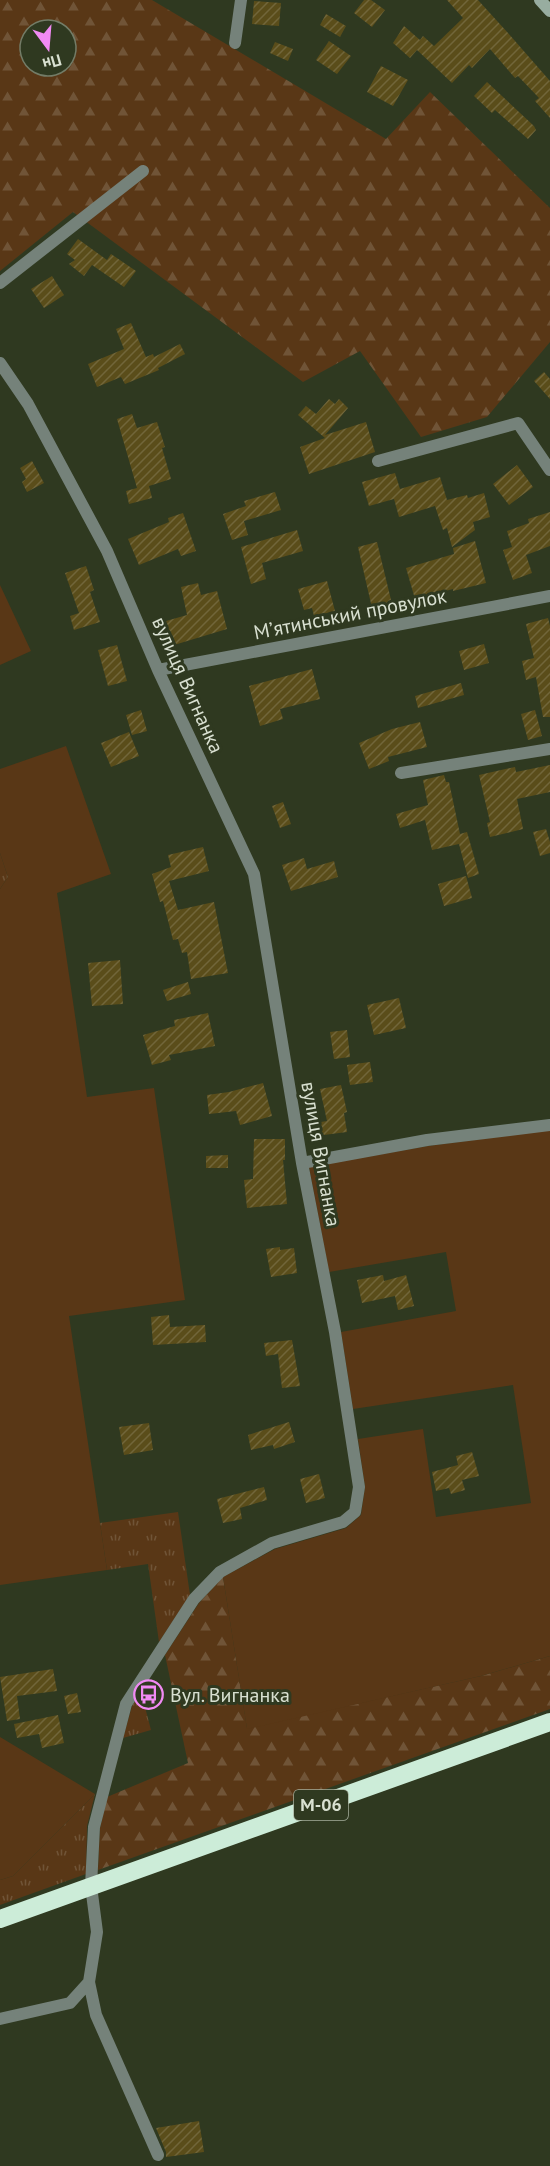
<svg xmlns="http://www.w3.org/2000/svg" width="550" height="2166" font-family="'PT Sans',sans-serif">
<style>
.grass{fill:url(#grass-tufts)}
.forest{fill:url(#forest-firs);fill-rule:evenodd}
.garden{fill:#593716}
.building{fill:url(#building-hatch)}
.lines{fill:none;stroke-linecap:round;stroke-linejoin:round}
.street{stroke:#75827a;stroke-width:12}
.secondary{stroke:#98ada0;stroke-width:12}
.highway{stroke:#ccecd8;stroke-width:18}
.labels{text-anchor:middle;stroke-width:6;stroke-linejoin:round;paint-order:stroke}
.shield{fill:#2f3920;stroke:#a6ae9c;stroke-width:1.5}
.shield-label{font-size:18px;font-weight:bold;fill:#d9e0d1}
.street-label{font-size:20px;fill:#d9e0d1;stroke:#2f3920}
.poi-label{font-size:20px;fill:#d9e0d1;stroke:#2f3920;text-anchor:start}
</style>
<defs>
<pattern id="grass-tufts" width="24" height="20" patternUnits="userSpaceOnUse" patternTransform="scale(1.5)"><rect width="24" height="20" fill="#593716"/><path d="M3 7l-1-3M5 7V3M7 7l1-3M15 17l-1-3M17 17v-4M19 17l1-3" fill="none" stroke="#705437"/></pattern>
<pattern id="forest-firs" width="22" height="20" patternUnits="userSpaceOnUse" patternTransform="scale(1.5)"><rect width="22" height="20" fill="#593716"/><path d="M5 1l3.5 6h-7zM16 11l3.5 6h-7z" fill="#705437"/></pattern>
<pattern id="building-hatch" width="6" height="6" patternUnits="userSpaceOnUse" patternTransform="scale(1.5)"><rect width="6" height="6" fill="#5a4d1a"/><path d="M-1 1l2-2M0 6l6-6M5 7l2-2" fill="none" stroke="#71663a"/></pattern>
</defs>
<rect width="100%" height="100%" fill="#2f3920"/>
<path class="grass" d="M0,853L8,877L0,889Z
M178,1512L190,1595L159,1642L148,1564L107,1570L100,1523Z
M141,1692L151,1730L123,1738L132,1706Z
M95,1794L87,1826L86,1874L0,1905V1880L13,1876Z"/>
<path class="forest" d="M0,0H152L386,139L430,92L550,208V342L487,417L421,437L360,351L303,382L73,212L0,271ZM30,30H66V66H30Z
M223,1577L247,1728L481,1676L550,1656V1709L98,1870L100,1828L107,1797L188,1763L165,1655L199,1603Z"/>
<path class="garden" d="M0,585L31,651L0,665Z
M66,746L111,874L57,893L87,1097L154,1088L185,1300L69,1316L107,1570L0,1585V889L8,877L0,853V769Z
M550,1130V1656L481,1676L247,1729L223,1577L275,1549L346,1528L361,1515L365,1487L358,1439L423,1429L436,1517L531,1503L513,1385L353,1409L341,1332L456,1311L446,1252L329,1272L309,1167L428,1146Z
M0,1737L95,1794L13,1876L0,1880Z"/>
<path class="building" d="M364,0H371L385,10L372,27L354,13Z
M447,0H478L508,33L550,81V118L535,101L539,98L518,76L515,78L490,49L472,68L469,65L452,83L417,50L410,58L393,43L404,26L420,40L423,36L434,46L463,18Z
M254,1L281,3L279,26L252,24Z
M326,14L346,26L340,37L320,25Z
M329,41L351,56L337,74L316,60Z
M275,42L293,49L288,61L270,53Z
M381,66L408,80L393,106L367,92Z
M487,82L534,126L536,130L528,139L495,110L492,113L474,96Z
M78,239L107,260L111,254L136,271L124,287L92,265L84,276L69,264L75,260L67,254Z
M52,276L64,295L44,308L31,289Z
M131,323L146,357L153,354L154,357L180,344L185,354L158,368L159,370L125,384L121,377L97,387L88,364L124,349L116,329Z
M544,372L550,379V399L534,381Z
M329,399L335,404L339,399L348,408L325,435L366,422L375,452L309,474L300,447L325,438L298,415L306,406L316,414Z
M132,414L137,428L157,422L165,447L162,448L171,479L149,486L152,498L129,504L126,491L137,488L117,419Z
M32,461L44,483L27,492L22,482L26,479L20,468Z
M517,465L533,487L509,505L493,484Z
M395,473L400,489L440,477L447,500L467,495L468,498L484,493L490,517L473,522L475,530L452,547L447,528L443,530L435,506L399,517L394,499L369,506L362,482Z
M275,492L281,510L244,521L248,535L232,540L223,514L246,506L244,501Z
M550,512V546L526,555L532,573L513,580L503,550L512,547L507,531L529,523L528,519Z
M183,513L196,551L181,556L178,549L139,565L128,539L169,522L168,518Z
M297,530L303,551L262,563L266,579L251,584L241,547Z
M475,541L486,583L453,591V589L415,599L406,568L454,554L453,548Z
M377,542L392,604L372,608L358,547Z
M86,566L94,590L90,592L100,622L74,630L70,616L79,613L65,573Z
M327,581L335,611L314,616L312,608L304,610L298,589Z
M198,583L201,595L217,591L227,629L174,645L166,621L187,615L181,587Z
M548,618L550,626V717H543L536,677L526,680L522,661L534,658L526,624Z
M484,644L489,663L464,670L459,651Z
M117,645L127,681L108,686L98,650Z
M312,669L320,699L280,709L283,719L260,726L249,686Z
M461,683L464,695L418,708L415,696Z
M141,710L147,731L132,735L126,715Z
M535,710L542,736L528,740L521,714Z
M420,722L427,747L388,757L389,761L369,769L359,743L392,729Z
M129,732L139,756L111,767L101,743Z
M550,765V792L517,799L523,829L490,837L487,823L490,822L479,775L515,767L516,772Z
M444,775L446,782H449L460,834L467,832L479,874L468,878L459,844L432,850L425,820L400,828L396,814L428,805L423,780Z
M283,802L291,824L280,828L272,806Z
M546,829L550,842V853L540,856L533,832Z
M203,847L209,871L169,881L178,910L214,902L228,973L191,979L187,952L182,953L178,939L173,940L163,901L160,902L152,874L171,867L168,855Z
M304,858L307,869L334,861L338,877L291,891L282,865Z
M466,876L472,898L444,906L438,884Z
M120,960L123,1004L92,1006L88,963Z
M188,982L191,994L167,1001L163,990Z
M399,998L406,1028L374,1035L367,1005Z
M208,1013L215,1046L169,1055L171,1060L152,1065L143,1035L175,1026L174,1020Z
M347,1030L350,1057L334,1059L330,1032Z
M370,1062L373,1082L350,1085L347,1065Z
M263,1083L272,1116L240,1125L236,1111L209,1114L207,1095L229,1092Z
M341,1085L347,1112L344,1113L347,1132L316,1136L314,1123L327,1121L320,1089Z
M254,1139H285V1160H283L287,1204L247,1208L244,1180L253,1179Z
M228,1155V1168H206V1156Z
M280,1247V1250L294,1248L297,1273L271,1277L266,1249Z
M383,1275L384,1281L406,1275L414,1306L398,1310L395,1296L362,1303L357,1280Z
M169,1315L170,1327L205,1325L206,1342L153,1345L151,1317Z
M292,1340L300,1386L282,1388L278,1354L266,1356L264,1343Z
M289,1422L295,1442L274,1449L273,1445L251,1450L248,1435Z
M149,1423L153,1450L124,1455L119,1427Z
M472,1452L479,1476L462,1480L465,1490L451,1494L449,1488L436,1491L432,1472L458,1465L456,1456Z
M319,1474L325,1498L306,1503L300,1479Z
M264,1487L267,1500L240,1508L242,1519L223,1523L217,1499Z
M53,1669L57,1691L17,1696L20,1719L7,1721L0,1677Z
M77,1693L81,1712L68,1714L64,1696Z
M58,1715L64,1743L42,1748L39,1734L17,1738L14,1724Z
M199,2121L204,2152L166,2157V2152L156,2128Z"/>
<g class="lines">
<path class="street" d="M235,43L241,0
M0,283L143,171
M0,363L28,404L107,551L158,670L254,874L302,1163L335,1332L359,1487L355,1512L343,1522L272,1543L220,1572L194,1599L126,1704L94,1827L91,1886L97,1932L89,1982L96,2015L158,2155
M378,461L518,423L550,470
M158,670L550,596
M401,773L550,749
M302,1163L427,1140L550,1125
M0,2019L70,2003L89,1982"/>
<path class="secondary" d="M540,0L550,11"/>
<path class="highway" d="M0,1919L550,1722"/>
</g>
<defs>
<symbol id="bus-ring" viewBox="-11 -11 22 22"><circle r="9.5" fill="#2f3920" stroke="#f18af4" stroke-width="1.5"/><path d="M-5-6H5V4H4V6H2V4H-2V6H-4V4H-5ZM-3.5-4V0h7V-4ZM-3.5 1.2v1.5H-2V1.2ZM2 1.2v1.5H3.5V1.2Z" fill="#f18af4"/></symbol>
</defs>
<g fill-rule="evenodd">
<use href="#bus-ring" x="132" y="1678" width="33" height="33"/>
</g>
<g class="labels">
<rect class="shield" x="294" y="1790" width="54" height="30" rx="4.5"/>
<g class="shield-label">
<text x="321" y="1811">М-06</text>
</g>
<g class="street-label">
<text transform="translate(350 614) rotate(-11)" y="7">Мʼятинський провулок</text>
<text transform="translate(188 685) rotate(66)" y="7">вулиця Вигнанка</text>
<text transform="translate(321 1154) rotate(80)" y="7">вулиця Вигнанка</text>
</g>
<g class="poi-label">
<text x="170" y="1702">Вул. Вигнанка</text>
</g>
</g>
<g transform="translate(48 48) rotate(164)"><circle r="28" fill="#2f3920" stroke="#737c67" stroke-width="1.5"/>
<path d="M0-4.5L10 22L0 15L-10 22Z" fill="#f18af4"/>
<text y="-9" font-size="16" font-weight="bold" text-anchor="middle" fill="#d9e0d1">Пн</text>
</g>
</svg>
